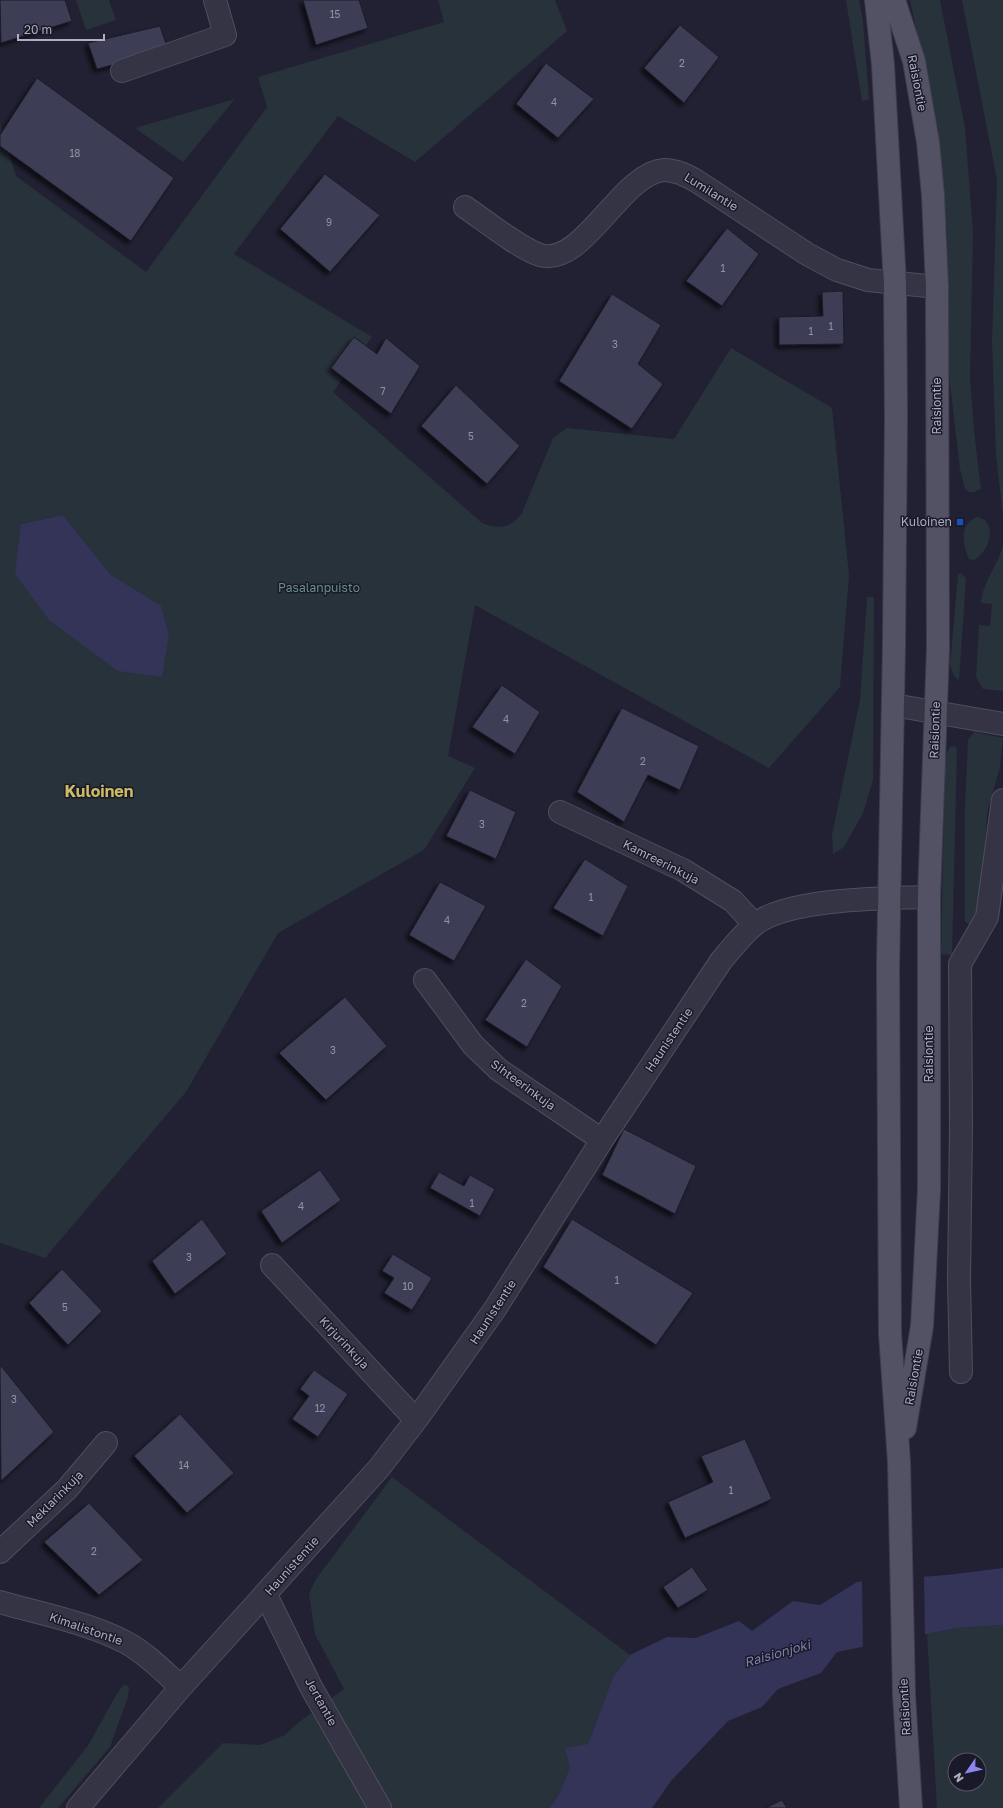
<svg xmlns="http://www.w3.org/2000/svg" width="1003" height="1808" font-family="'Golos Text',sans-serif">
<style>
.green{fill:#28323b;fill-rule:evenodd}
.water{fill:#343358}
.pier{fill:#212133}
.building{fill:#3d3d54;stroke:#1c1b2b;filter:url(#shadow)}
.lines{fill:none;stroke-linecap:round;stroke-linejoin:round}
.minor-casing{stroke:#4f4e5f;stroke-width:24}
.major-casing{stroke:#3e3d4e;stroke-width:24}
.minor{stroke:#343444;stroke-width:22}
.major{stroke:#525264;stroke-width:22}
.transit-dot{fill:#1a4fb4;stroke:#1a1929;stroke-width:1.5}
.labels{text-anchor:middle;stroke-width:3;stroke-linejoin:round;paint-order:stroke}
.number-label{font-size:10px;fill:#9292a6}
.street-label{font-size:12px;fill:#afaec1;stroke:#1a1929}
.poi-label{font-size:12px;fill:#afaec1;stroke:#1a1929;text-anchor:end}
.park-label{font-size:12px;fill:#688f82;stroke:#1a1929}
.water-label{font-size:13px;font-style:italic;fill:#8080ad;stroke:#1a1929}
.district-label{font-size:16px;font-weight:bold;fill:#c9bc61;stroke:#1a1929}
</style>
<defs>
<filter id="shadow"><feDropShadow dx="-3.5" dy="3.5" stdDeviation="2" flood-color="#0009"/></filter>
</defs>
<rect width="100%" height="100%" fill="#212133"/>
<path class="green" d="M76,0H109L116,20L86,30Z
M438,0H555L567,31L415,162L338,116L234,254L372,337L333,392L482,523C500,530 511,528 522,513L553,438L567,428L674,439L731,348L832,408L849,575L840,687L769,768L475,605L448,756L475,768L424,850L278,933L186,1092L45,1258L0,1243V123L16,176L146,272L267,107L258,77L444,22ZM63,515L111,575L21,524Z
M846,0H859L863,21L869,100L862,101Z
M910,0H940L965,128L973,232L970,378L974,431L981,489L974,492H969L965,489L960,469L949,375L947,235L938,128Z
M962,0H1003V516L996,455L992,342L997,180Z
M235,99L183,162L135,128Z
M978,517L985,520C996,533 987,552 974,560L969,559C962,544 959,522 978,517Z
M1003,544V691L983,689L976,677L979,625L990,626L992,604L981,603C983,580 999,565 1003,544Z
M960,573L966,578L959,680L954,676L950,665L958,575Z
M867,597H874L873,780L863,813L844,847L833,854L832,835L860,700Z
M974,732L1003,738L1000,767L987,813L981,919L972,927L965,921V805L968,740Z
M954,746L957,748L952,955L941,954L945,757L950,747Z
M392,1477L630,1655L613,1677L588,1744L570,1767L558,1796L549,1808H158L223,1743L260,1745L285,1735L299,1722L344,1689L315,1634L309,1594L316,1579Z
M1003,1625V1808H937L927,1634L957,1628ZM955,1760H979V1784H955Z
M124,1684L129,1687L128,1697L110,1747L58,1808H39L89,1744L116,1695Z"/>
<path class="water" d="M63,515L111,575L161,606L169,635L162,677L118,671L49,620L15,574L21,524Z
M1003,1568V1625L957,1628L837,1652L821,1673L778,1689L762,1707L728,1721L671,1781L652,1808H549L558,1796L570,1767L565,1748L588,1744L613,1677L630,1655L667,1637L696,1638L739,1621L752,1631L793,1601L820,1605L857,1582L946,1575Z"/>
<path class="pier" d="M924,1575L925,1636L863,1649L862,1580Z"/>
<path class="building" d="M0,0H65L72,21L1,43Z
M303,0H359L368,28L316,45Z
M680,25L719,57L684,103L644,68Z
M160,26L168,50L97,69L88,43Z
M546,63L594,99L558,138L516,104Z
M37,78L174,178L131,241L0,146V135Z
M325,174L380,215L330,272L280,229Z
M727,228L759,254L722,306L686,281Z
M843,291L844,344L779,345V317L823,316L822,292Z
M612,294L661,325L638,364L663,384L632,429L559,381Z
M354,337L377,354L386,338L420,366L391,414L331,368Z
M456,385L520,446L487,484L421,426Z
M502,685L540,712L515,754L472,727Z
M622,708L699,746L680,790L648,775L624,822L577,792Z
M470,790L516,812L496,859L446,836Z
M585,859L628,886L603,936L553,908Z
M440,882L486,906L454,961L409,935Z
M526,959L562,986L527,1047L485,1020Z
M345,997L387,1046L326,1100L279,1053Z
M624,1129L696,1166L675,1214L602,1175Z
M320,1170L341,1200L282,1243L261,1211Z
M439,1172L464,1186L470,1175L495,1189L480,1216L430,1188Z
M202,1219L227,1254L175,1294L152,1261Z
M572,1219L693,1293L656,1345L543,1267Z
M393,1254L432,1278L412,1310L384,1293L394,1278L382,1271Z
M62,1269L102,1311L68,1345L29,1303Z
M1,1366L54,1432L1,1481L0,1367Z
M314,1370L348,1394L318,1437L292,1419L309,1396L300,1389Z
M180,1414L234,1473L187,1513L134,1456Z
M745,1439L772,1499L685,1538L668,1502L713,1482L701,1456Z
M89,1503L143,1560L99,1595L44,1542Z
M692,1567L708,1590L678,1608L663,1587Z
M782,1800L787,1808H766Z"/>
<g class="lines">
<defs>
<path id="minor" d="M122,71L225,35L215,0
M465,207C484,220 519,248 540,255C583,268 621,173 664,170C677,170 688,176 698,182L807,254L837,270L868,280L937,287
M893,705L1003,724
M560,812L683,870L733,901L754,924
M425,980L473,1045L499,1070L602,1140
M272,1265L416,1420
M961,1372L959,1280L961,1127L960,964L987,917L1003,800
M0,1552L67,1489L106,1443
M266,1595L311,1687L380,1808
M0,1602C41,1614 90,1623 127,1643C147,1654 164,1672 181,1687
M78,1808L181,1687L379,1468L416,1420L495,1309L602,1140L721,961C731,949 742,935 754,925C787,898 886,898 929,897"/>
<path id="major" d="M876,0L883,65L895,284L896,418L894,645L888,967L890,1333L899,1462L904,1695L911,1808
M894,0L914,61L928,142L933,195L937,287L938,649L929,897V1189L922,1326L905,1428"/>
</defs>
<use href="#minor" class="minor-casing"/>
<use href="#major" class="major-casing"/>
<use href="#minor" class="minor"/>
<use href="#major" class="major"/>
</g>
<rect class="transit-dot" x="956" y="518" width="8" height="8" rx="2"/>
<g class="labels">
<g class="number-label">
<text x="335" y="18">15</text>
<text x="682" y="67">2</text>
<text x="554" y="106">4</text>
<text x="75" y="157">18</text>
<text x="329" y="226">9</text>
<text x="723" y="272">1</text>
<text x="831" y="330">1</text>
<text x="811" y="335">1</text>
<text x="615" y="348">3</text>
<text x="383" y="395">7</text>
<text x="471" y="440">5</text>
<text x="506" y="723">4</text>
<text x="643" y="765">2</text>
<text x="482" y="828">3</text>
<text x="591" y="901">1</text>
<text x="447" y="924">4</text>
<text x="524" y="1007">2</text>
<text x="333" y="1054">3</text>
<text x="472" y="1207">1</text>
<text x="301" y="1210">4</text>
<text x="189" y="1261">3</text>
<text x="617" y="1284">1</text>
<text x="408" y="1290">10</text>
<text x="65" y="1311">5</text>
<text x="14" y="1403">3</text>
<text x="320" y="1412">12</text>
<text x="184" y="1469">14</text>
<text x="731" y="1494">1</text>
<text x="94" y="1555">2</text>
</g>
<g class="street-label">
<text transform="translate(917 83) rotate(79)" y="4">Raisiontie</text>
<text transform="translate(711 192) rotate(32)" y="4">Lumilantie</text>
<text transform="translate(937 406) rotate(-90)" y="4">Raisiontie</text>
<text transform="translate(935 730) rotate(-88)" y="4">Raisiontie</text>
<text transform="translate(661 862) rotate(27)" y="4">Kamreerinkuja</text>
<text transform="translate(669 1040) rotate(-56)" y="4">Haunistentie</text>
<text transform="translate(929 1054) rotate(-90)" y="4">Raisiontie</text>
<text transform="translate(523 1085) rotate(36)" y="4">Sihteerinkuja</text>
<text transform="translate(493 1312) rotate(-57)" y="4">Haunistentie</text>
<text transform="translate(344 1343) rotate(47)" y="4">Kirjurinkuja</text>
<text transform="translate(914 1377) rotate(-80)" y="4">Raisiontie</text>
<text transform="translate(55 1499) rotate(-45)" y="4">Meklarinkuja</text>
<text transform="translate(292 1566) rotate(-48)" y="4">Haunistentie</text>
<text transform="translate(86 1629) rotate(19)" y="4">Kimalistontie</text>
<text transform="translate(321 1702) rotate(61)" y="4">Jertantie</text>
<text transform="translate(905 1707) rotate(-93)" y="4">Raisiontie</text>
</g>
<g class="poi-label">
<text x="952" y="526">Kuloinen</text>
</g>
<g class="park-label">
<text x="319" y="592">Pasalanpuisto</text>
</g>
<g class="water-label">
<text transform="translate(777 1653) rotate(-16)" y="5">Raisionjoki</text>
</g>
<g class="district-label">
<text x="99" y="797">Kuloinen</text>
</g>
</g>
<g transform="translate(967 1772) rotate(236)"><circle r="19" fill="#1a1929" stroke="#565566"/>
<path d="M0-3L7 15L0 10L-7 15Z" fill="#8c86ee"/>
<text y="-6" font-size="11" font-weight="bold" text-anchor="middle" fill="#afaec1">N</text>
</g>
<path d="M18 34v6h86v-6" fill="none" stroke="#afaec1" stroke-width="2"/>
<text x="24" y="34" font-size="12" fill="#afaec1" stroke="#1a1929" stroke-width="3" paint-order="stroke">20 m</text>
</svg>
